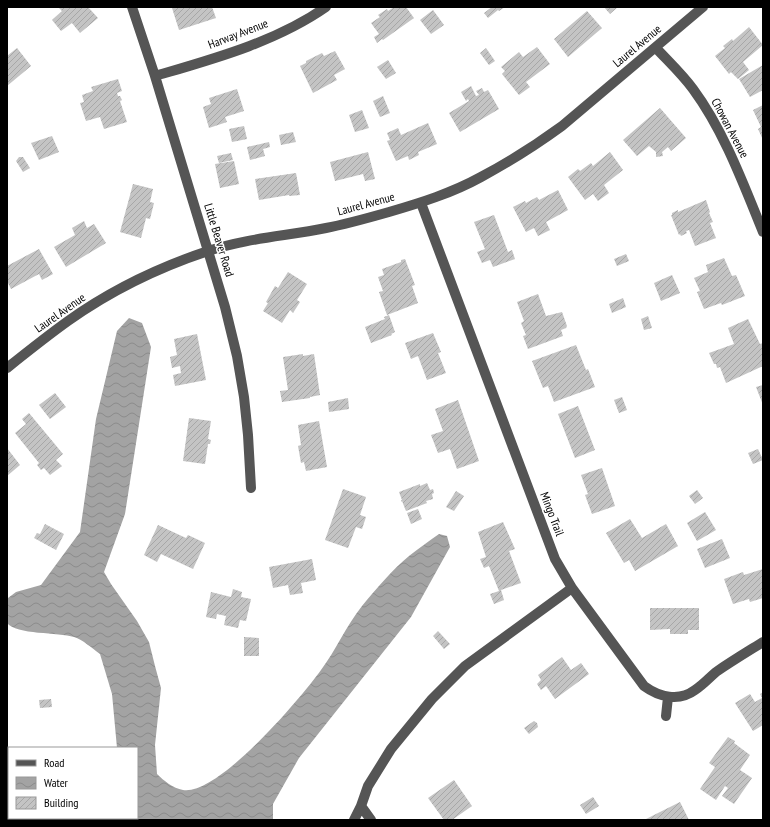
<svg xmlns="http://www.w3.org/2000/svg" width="770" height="827" font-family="'PT Sans Narrow',sans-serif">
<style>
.water{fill:url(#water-waves)}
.building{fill:url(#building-hatch)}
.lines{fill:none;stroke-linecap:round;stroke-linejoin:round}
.minor{stroke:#555;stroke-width:10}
.labels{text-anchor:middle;stroke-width:3;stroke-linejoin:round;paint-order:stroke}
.street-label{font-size:12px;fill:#000;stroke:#fff}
</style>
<defs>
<pattern id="water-waves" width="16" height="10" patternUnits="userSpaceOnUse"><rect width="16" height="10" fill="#a3a3a3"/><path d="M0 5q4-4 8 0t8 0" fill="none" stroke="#8b8b8b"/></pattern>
<pattern id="building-hatch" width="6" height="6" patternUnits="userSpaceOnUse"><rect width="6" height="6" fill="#c4c4c4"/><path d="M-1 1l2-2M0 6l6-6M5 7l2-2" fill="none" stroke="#a7a7a7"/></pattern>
</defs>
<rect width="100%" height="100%" fill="#fff"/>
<path class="water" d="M129,318L142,323L151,347L125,514L104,572L111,584L137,621L149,642L155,666L161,688L155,745L157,774C164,781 173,788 183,790C218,796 301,698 321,670C336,650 346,626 362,606C376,589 392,570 409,556C419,548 429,541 439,534L447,536L450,547L411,617L299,758L273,804V820H109L110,818H137V748H117L112,694L100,654C92,648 83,640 74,637C59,632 16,635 7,623L8,598L16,592L41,585L80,532L96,419L117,331Z
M28,818H72L74,820H29Z"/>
<path class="building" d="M58,7H88L98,18L80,33L72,23L61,31L52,20L62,11Z
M212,7L216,18L179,30L172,8Z
M394,7H406L414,18L383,40L382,39L377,43L374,37L379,34L371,23L380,17L378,15L387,9L388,11Z
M492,7H505L499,11L498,10L488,18L484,13Z
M604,7H618L610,14Z
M433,10L444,25L431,34L420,20Z
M587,11L602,28L568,57L554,39Z
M749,27L763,45L743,62L749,70L738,79L731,72L729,74L715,56L725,48L723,46L732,39L733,41Z
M537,47L550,64L526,82L530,87L519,95L502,74L505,71L501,67L519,52L523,57Z
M17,48L31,66L7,86V56Z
M486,48L495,61L489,65L480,53Z
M335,51L345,69L334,75L337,80L313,93L300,66L306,63V61L322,53L324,56Z
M388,60L396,73L386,79L377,67Z
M763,65V90L750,97L739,79Z
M118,79L122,91L117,93L118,96H120L122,100L120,101L127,122L104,129L100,117L86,121L80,103L84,102L82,95L93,91L91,87Z
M471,86L476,96L479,95L476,91L482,88L484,92L488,90L499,109L460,132L449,113L469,101L468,99L466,101L461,92Z
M237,89L244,111L225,117L227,122L209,128L203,107L211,104L209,98Z
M383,96L390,113L380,117L373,101Z
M763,105V140L758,129L761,127L753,110Z
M660,108L686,138L671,151L668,147L662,152L663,156L656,157V152L649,146L637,156L623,140Z
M362,110L369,128L355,132L349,115Z
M428,123L437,144L418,152L419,155L409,160L408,156L396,161L387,141L390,140L387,133L398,128L401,135Z
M244,126L247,139L232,142L229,129Z
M293,132L296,142L281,145L279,135Z
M52,136L59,152L39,160L31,143Z
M269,142L270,147L263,149L265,156L250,160L247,147Z
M368,152L375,179L365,181L363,174L335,181L330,162Z
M610,152L623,170L604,185L609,193L598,201L593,194L585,200L568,177L578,169L580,171L591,163L593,166Z
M231,153L233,160L219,163L217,156Z
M19,157H23L30,168L23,172L16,161Z
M234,161L239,184L220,188L215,164Z
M296,173L300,195L289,196V195L259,200L255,179Z
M133,184L153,189L150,202L154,203L150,219L146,218L141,238L120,232Z
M558,190L568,210L546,222L550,230L538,236L534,228L526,232L513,207L525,201L526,203L537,197L539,200Z
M706,200L710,212L709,213L713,222L710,223L716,238L695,246L689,230L686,231L687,233L681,236L680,234L679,235L671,215H672V213L678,210V212Z
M494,215L508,252L512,250L515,259L493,267L490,260L482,263L477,252L485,249L474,222Z
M84,221L87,228L94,224L106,243L66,267L54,247L75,235L72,228Z
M39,249L53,274L42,280L39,274L11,289L7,281V266Z
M626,254L629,261L617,266L614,259Z
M724,258L732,276L736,275L745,296L722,305L721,303L704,309L697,292L700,291L694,278L708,272L706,265Z
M405,259L415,285L412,286L418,303L387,315L379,292L383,291L378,277L384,275L382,269L401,262V260Z
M288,272L307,284L297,300L300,302L293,313L290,310L282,323L263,311L268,303L266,302L275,286L278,288Z
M672,275L680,293L661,301L654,283Z
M538,294L546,316L562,312L567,326L566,328L561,330L563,336L528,349L523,336L526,335L521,323L524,321L517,302Z
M623,298L626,307L612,313L609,304Z
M389,315L395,332L391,334L392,335L371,343L365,327L385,319L384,317Z
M648,316L652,328L644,330L641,319Z
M748,319L760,344L763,343V366L726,383L720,367L717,368L716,364H714L709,353L734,344L728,328Z
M433,333L441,352L438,353L446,373L427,380L418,356L411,359L405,343Z
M197,334L206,380L175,386L173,375L181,373L180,366L172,368L170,357L177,355L174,339Z
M576,345L586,370L588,369L595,387L554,402L548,386L543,388L532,361Z
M303,354V356L314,354L320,395L310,397V398L282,402L280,391L288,390L283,357Z
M763,385V405L756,387Z
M55,393L66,407L50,419L39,405Z
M622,397L627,410L619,413L614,400Z
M348,398L349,409L329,412L328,402Z
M458,400L479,461L457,469L450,449L438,453L431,435L443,431L435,409Z
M578,406L595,450L575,458L558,414Z
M29,413L63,454L56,460L62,466L50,475L44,468L41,470L37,465L39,463L15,433L26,424L22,419Z
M189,418L211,421L208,439L211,440L210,444H208L205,464L183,461Z
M319,421L327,467L306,471L304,462L301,463L298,446L301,445L298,425Z
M7,448L20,465L7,476Z
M758,449L763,460L753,464L748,453Z
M602,468L615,506L592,514L585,495L588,494L581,475Z
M427,483L430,490L433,489L434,493L432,494L433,499L426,501L427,503L406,511L402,501L401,502V500H402L399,492L420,484V486Z
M343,489L366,497L360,515L366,517L362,529L356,527L348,548L325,540Z
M697,490L703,498L695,504L689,496Z
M456,491L464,496L454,511L446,507Z
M418,509L422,519L411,524L407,513Z
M705,512L716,530L697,541L687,523Z
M630,519L642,538L666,524L678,546L635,571L629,560L624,563L606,533Z
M503,522L515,549L509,551L521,583L501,590L504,600L494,604L490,594L499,591L489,566L484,568L480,559L486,557L478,532Z
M45,524L64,534L56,550L34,538L37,533L40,534Z
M158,525L186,538L188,535L205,543L193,569L161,554L157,562L144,555Z
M722,539L730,558L705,568L697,549Z
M312,559L316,580L301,583L303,593L290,595L288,585L273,588L269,567Z
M763,569V598L750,602L749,599L733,604L724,579L743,572L744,575Z
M233,589L242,592L241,597L251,599L246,621L240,620L238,628L224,625L226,616L217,614L216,619L206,617L211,592L231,597Z
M650,608H699V630H688V634H670V629L650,630Z
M438,631L450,644L444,649L433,636Z
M244,637L259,638V656H244Z
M562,657L571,670L581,663L589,674L555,699L546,686L541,690L537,684L541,680L538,675Z
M763,692V725L753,731L735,703L750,694L755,702L762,698L760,694Z
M51,699L52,707L40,708L39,700Z
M534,721L537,723L538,727L529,734L524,728Z
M728,737L735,741L734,743L750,755L740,770L752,778L734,804L722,796L728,788L725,786L716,800L700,789L715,767L709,763Z
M454,780L472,806L452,820H444L428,798Z
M593,797L599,806L586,814L580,805Z
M680,802L689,820H644Z"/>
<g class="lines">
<path class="minor" d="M132,7L155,76L225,307L237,356L244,397L248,435L251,488
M656,48C668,61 682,74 693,89C724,131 743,183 763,232
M155,76C213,59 276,42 326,7
M421,203L555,559L572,588L644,686C659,697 679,702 695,690C703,685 709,678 716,672C732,661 747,652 763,642
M7,368C27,352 47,336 68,321C110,291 160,267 208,251C247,238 287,236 326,228C347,224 368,218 389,212C420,203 452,193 481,177C509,162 536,145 562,126L703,7
M666,716L668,697
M361,806L371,820
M354,820L361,806L368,786L391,749L432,699L465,666L572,588"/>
</g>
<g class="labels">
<g class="street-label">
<text transform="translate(238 34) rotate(-21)" y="4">Harway Avenue</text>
<text transform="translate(637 46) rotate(-40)" y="4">Laurel Avenue</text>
<text transform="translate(730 128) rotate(62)" y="4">Chowan Avenue</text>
<text transform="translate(366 204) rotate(-15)" y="4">Laurel Avenue</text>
<text transform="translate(219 240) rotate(73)" y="4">Little Beaver Road</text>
<text transform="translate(60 313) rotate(-35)" y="4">Laurel Avenue</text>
<text transform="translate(552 514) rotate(69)" y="4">Mingo Trail</text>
</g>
</g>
<rect width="770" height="827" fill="none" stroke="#000000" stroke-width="16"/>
<rect x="8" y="747" width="130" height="72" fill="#ffffff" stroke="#999999"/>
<rect x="16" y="760" width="20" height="6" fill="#555555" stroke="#999999"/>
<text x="44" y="767" font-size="12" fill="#000000">Road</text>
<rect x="16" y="777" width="20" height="12" fill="url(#water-waves)" stroke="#999999"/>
<text x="44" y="787" font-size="12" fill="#000000">Water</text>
<rect x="16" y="797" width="20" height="12" fill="url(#building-hatch)" stroke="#999999"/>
<text x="44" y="807" font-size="12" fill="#000000">Building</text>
</svg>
